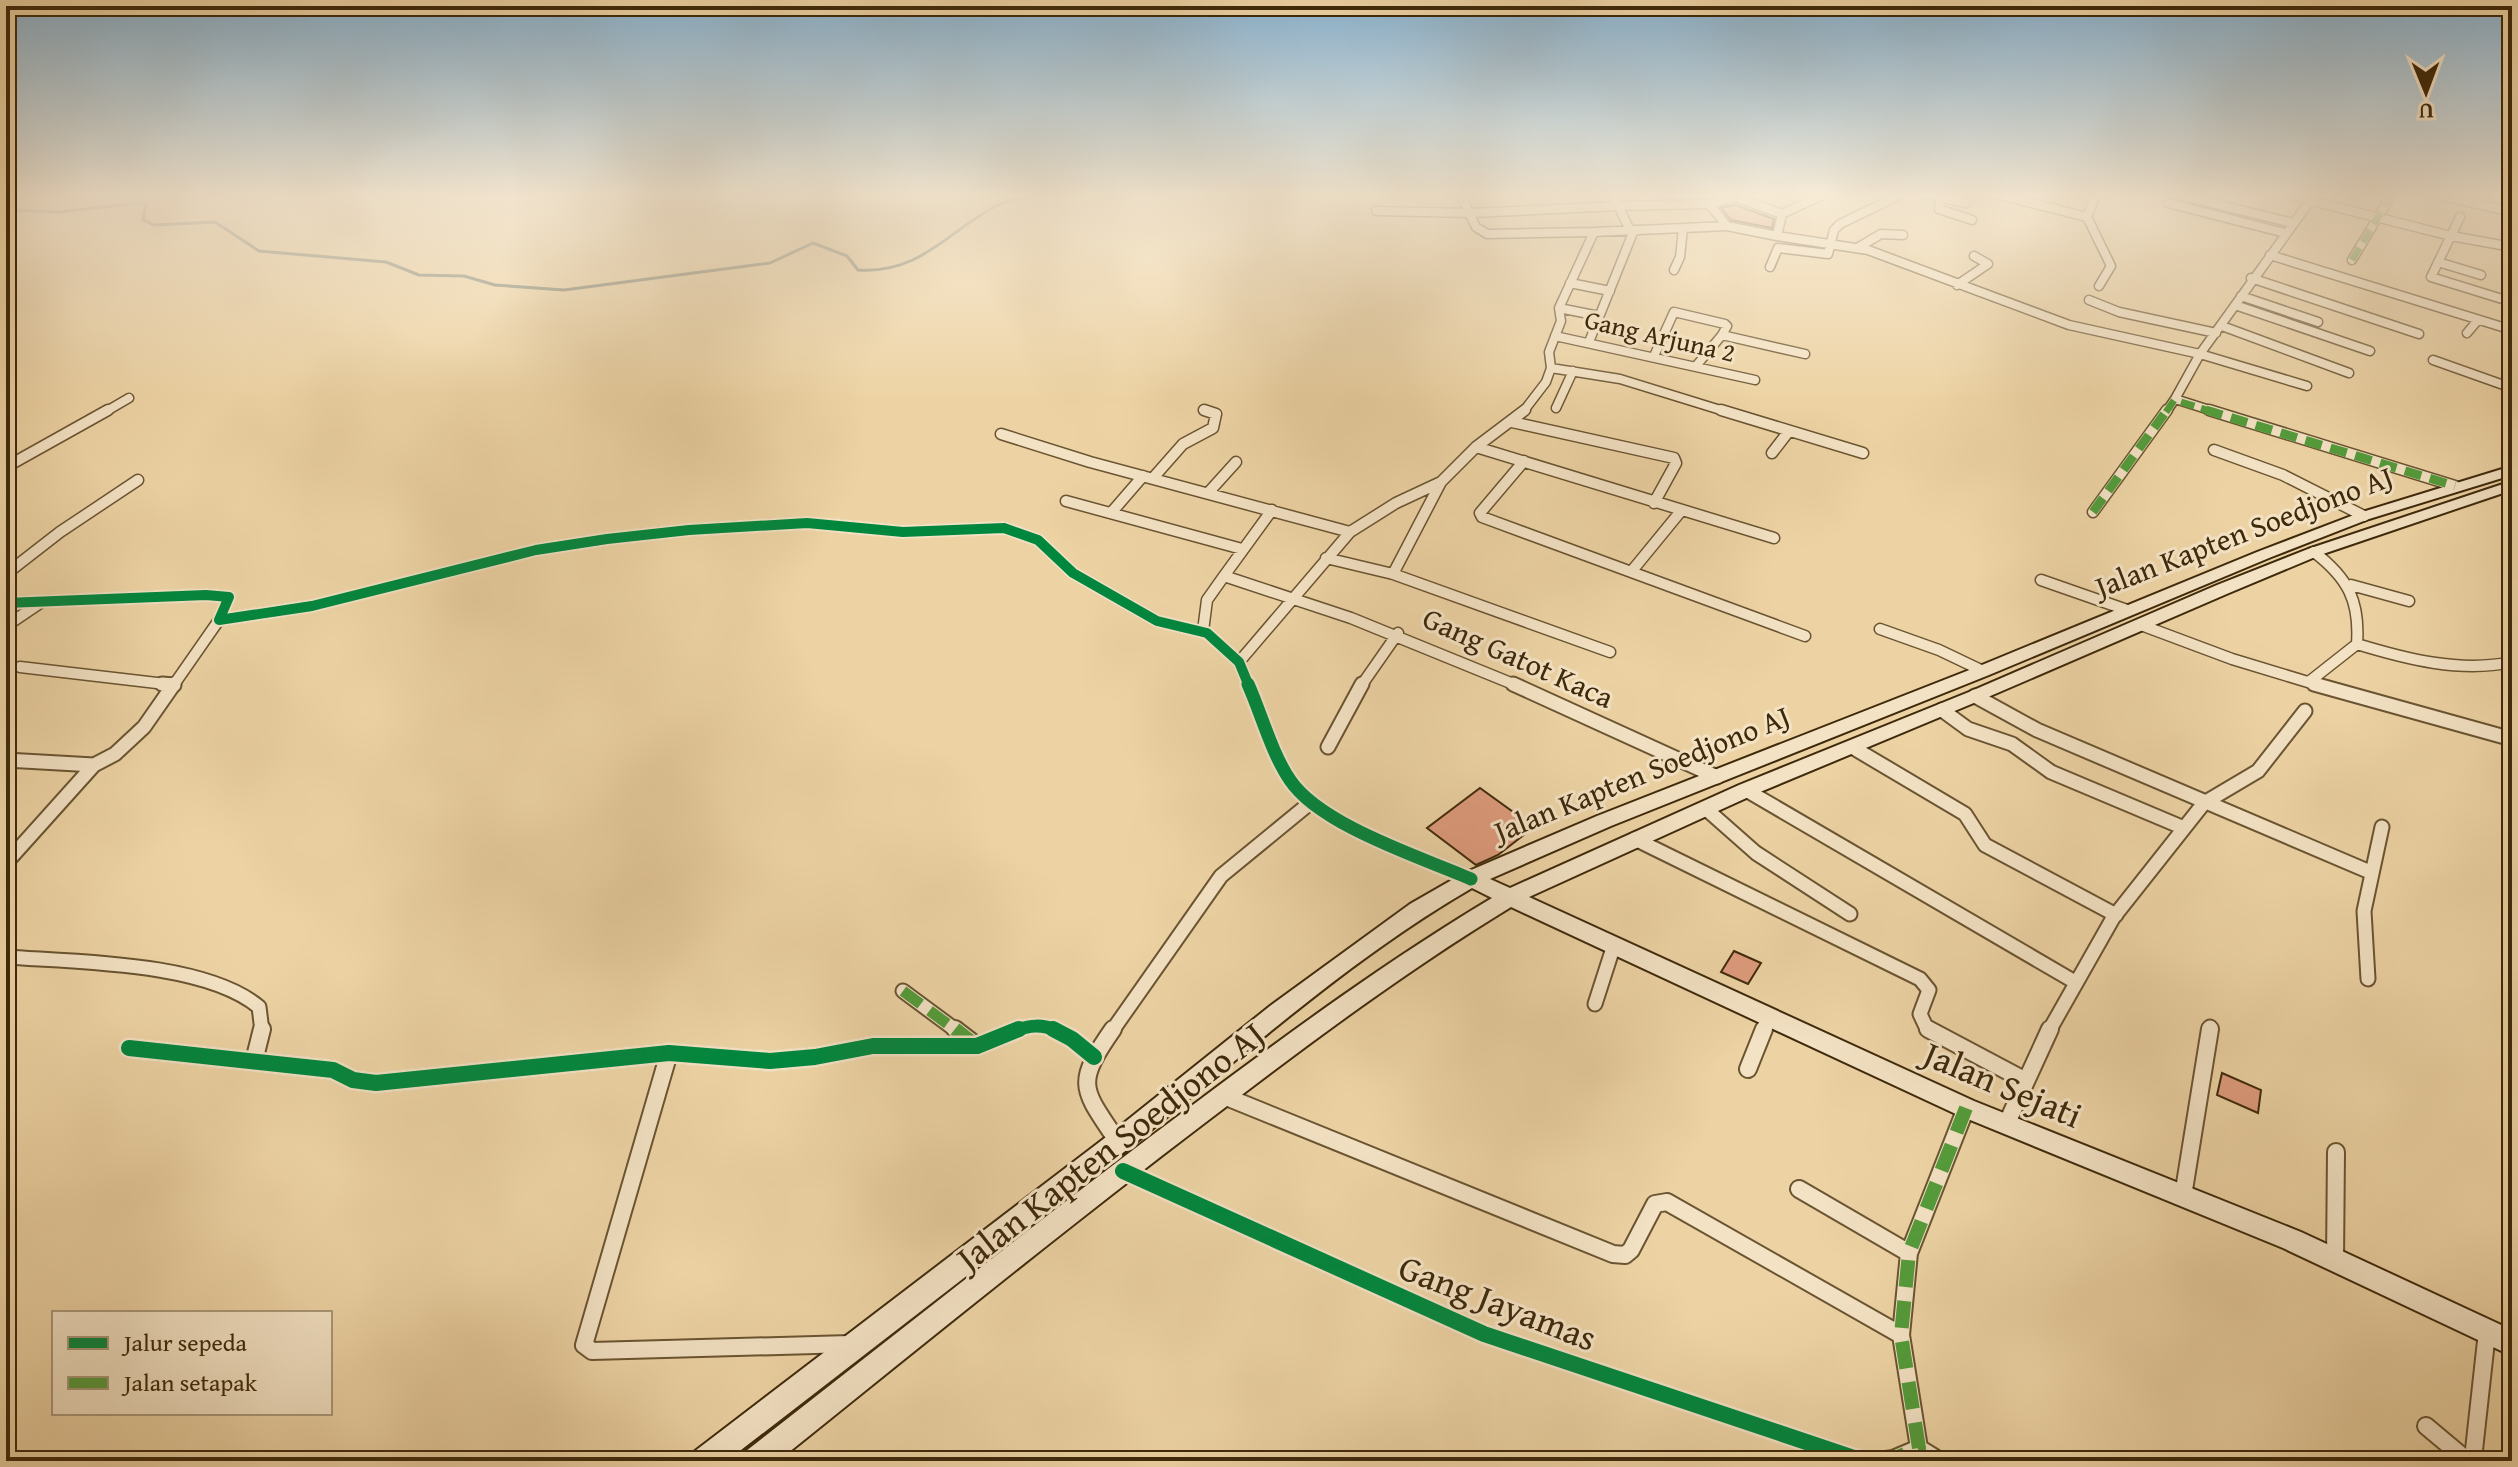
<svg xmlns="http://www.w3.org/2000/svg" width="2518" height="1467" font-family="'Gentium Book Plus',serif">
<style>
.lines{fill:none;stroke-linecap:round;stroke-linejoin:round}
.stream{stroke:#777d6f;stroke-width:3}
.building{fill:#df9c7e;stroke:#3e290b;stroke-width:2}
.minor-far3-casing{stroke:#6a5431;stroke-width:11}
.minor-far2-casing{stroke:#6a5431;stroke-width:13}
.minor-far1-casing{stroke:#6a5431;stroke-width:17}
.minor-casing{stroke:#6a5431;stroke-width:20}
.secondary-casing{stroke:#3e290b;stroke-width:4}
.minor-far3{stroke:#f3e2c4;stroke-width:8}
.minor-far2{stroke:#f3e2c4;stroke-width:10}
.minor-far1{stroke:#f3e2c4;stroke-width:13}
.minor{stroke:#f3e2c4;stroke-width:16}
.secondary{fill:#f3e2c4;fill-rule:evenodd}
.quiet-far3{stroke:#539c3b;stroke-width:7;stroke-dasharray:14 7;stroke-linecap:butt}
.quiet-far2{stroke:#539c3b;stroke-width:9;stroke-dasharray:17 9;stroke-linecap:butt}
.quiet-far1{stroke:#539c3b;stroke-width:11;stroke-dasharray:22 11;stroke-linecap:butt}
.quiet{stroke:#539c3b;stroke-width:14;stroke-dasharray:27 14;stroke-linecap:butt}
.cycleway-far2-casing{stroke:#f3e2c4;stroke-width:14}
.cycleway-far1-casing{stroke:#f3e2c4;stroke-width:18}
.cycleway-casing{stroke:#f3e2c4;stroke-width:21}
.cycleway-far2{stroke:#00873e;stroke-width:10}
.cycleway-far1{stroke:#00873e;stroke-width:13}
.cycleway{stroke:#00873e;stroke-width:16}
.labels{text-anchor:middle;stroke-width:6;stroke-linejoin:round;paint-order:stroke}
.far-street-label{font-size:26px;fill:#3e290b;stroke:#f3e2c4}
.street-label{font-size:30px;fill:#3e290b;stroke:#f3e2c4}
.near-street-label{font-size:36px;fill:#3e290b;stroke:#f3e2c4}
</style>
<rect width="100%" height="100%" fill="#edd3a4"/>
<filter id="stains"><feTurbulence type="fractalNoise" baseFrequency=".0025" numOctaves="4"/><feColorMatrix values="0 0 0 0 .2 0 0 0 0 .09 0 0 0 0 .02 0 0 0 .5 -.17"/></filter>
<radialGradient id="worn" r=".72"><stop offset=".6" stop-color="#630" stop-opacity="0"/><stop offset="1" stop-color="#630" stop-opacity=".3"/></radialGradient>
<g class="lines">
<path class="stream" d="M20,194L12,210L59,212L138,203L146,205L143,220L154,225L215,222L259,251L386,262L419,275L464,276L495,285L564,290L770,263L813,243L847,256L858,270C920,274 947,232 996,206C1011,198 1029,198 1045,194"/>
</g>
<path class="building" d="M1735,205L1774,219L1772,228L1731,220L1721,208Z
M1480,788L1534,827L1498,855L1476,865L1427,828Z
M1734,951L1761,963L1748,984L1721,972Z
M2222,1073L2261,1090L2258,1113L2217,1095Z"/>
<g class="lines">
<defs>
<path id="minor-far3" d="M1460,194L1476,227L1487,234L1594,232L1559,308L1561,321L1549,352L1551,368L1546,382L1523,412
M1611,194L1618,206L1709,204L1747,194
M1926,194L1966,203
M1995,194L2087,217
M2096,194L2087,217L2111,266L2099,286
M2175,194L2293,223
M2285,194L2451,236L2512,247
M2434,194L2512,212
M2502,194L2512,196
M1940,198L1939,209L1972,220
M2168,203L2285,233
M1376,211L1472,213L1618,206L1630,230
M1782,214L1824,194
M2460,217L2431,277L2512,302
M1727,226L1777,236L1782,214L1737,198
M1683,228L1727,226L1709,204
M1594,232L1683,228L1680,257L1674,270
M1777,236L1868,250L2069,325L2200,354L2307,386
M1859,247L1881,234L1903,235
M2270,255L2512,330
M2352,260L2392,194
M2438,262L2481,275
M1770,267L1778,248L1828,254L1834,230L1840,224L1902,194
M2251,278L2419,334
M1570,283L1610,291
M1957,285L1988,264L1974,256
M2241,296L2318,322
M2089,300L2119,312L2216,333
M2235,305L2370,351
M1559,308L1599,316
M2222,326L2349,373
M2467,333L2478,320
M1555,336L1755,380
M1589,342L1634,230
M1654,356L1674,312L1725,324L1727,326L1722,335
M2433,360L2512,388
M1696,366L1722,335L1805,354
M1551,368L1620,379L1727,412
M1556,408L1573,371
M1204,410L1209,412
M105,412L129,398
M2166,412L2175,399
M2216,412L2175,399L2200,354L2315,194"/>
<path id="minor-far2" d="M1721,410L1863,453
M2209,410L2455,486
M1512,422L1674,458L1676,463L1654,503
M1001,434L1090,462L1350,532
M1476,447L1774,538
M2214,450L2283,475L2364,516
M1772,453L1789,431
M1524,461L1480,513L1482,517L1805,636
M6,467L108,410
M1153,478L1183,444L1213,428L1216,414L1204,410
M1208,493L1236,462
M1066,501L1242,549
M1272,510L1224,576L1351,618L1518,686
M2093,512L2167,410
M1111,513L1143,476
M1326,558L1393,574L1610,652
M1631,572L1681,511
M6,574L60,532L138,480
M1393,574L1441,482
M2041,580L2127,610
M2351,585L2409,601
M6,603L206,595L229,597L219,620L312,606L536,550L607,539L689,530L807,523L903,532L1004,528L1038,540L1073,573L1157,621L1207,633L1239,662L1249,686
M2141,625L2232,659L2321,686
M6,626L40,603
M1880,629L1939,650L1983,671
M1203,631L1207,600L1224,576
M2357,644C2406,659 2460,673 2512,662
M1239,662L1350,532L1396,503L1441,482L1476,447L1525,410
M20,667L174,685
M2310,681L2357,644C2360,601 2348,578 2314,552
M173,686L219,620
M1361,686L1398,633"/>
<path id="minor-far1" d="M162,684L174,685
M1248,684C1261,713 1272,754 1290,780C1320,825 1420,857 1471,879
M1513,684L1717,777
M2314,684L2512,739
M1975,696L2037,730L2370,872
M1942,710L1968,729L2012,744L2051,772L2184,828
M1328,747L1362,684
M1852,747L1965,814L1985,845L2116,915
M6,760L94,765
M1746,790L2075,982
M1705,808L1756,853L1850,914
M1635,839L1920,979L1929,990L1920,1014L1927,1029L1932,1031
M6,863L94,765L115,754L144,727L174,684
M6,957C76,962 206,962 259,1007L262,1031
M2368,979L2364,911L2382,827
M903,991L957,1031
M1595,1004L1614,945
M1014,1031C1030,1025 1042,1024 1057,1031
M1112,1031L1221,876L1310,803
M1763,1031L1769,1016
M2049,1031L2113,918L2204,803L2258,771L2305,711
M2209,1031L2210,1027"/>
<path id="minor" d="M955,1029L977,1046
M1053,1029L1072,1039L1094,1057
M1113,1029C1074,1085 1082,1088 1118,1142
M1928,1029L2026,1081
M129,1048L333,1070L353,1080L376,1083L669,1053L770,1061L815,1057L873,1046H977L1019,1029
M669,1053L584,1345L592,1351L850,1344
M254,1061L262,1029
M1748,1069L1764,1029
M1224,1096L1613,1254L1625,1255L1631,1250L1655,1204L1667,1202L1901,1335
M2006,1125L2050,1029
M1123,1171L1484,1334L1863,1461
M1799,1189L1909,1253
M2183,1196L2210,1029
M2335,1260L2336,1152
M2426,1426L2463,1457L2473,1459L2487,1332
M1919,1448L1901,1335L1909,1253L1966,1108
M1919,1448L1940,1461
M1879,1461L1893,1459L1919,1448"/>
<path id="secondary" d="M2512,466V475L2369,519L2269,558L1989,675L1611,826L1490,879L1510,888L1739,785L1969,692L2217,585L2308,549L2512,481V490L2320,555L2229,593L1981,700L1753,795L1529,897L1974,1101L2301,1232L2512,1330V1356L2283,1248L1958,1115L1511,907C1406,971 1308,1044 1210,1119C1064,1230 921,1346 778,1461H742L746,1451C896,1334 1045,1215 1198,1101C1293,1030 1390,959 1492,898L1472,888C1348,960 1240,1058 1129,1148C997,1254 861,1357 727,1461H691L695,1451L1110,1134L1270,1006L1410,904L1464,873L1597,816L1977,667L2257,552L2359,513Z"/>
</defs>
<use href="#minor-far3" class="minor-far3-casing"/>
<use href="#minor-far2" class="minor-far2-casing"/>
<use href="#minor-far1" class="minor-far1-casing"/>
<use href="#minor" class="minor-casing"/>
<use href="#secondary" class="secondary-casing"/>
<use href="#minor-far3" class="minor-far3"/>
<use href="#minor-far2" class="minor-far2"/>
<use href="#minor-far1" class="minor-far1"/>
<use href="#minor" class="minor"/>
<use href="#secondary" class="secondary"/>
<path class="quiet-far3" d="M2352,260L2392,194
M2181,402L2213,412
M2166,412L2175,399"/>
<path class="quiet-far2" d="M2206,410L2455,486
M2093,512L2167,410"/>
<path class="quiet-far1" d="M903,991L957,1031"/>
<path class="quiet" d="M955,1029L974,1044
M1879,1461L1893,1459L1919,1448L1901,1335L1909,1253L1966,1108"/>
<defs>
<path id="cycleway-far2" d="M6,603L206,595L229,597L219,620L312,606L536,550L607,539L689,530L807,523L903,532L1004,528L1038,540L1073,573L1157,621L1207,633L1239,662L1249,686"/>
<path id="cycleway-far1" d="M1248,684C1261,713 1272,754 1290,780C1320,825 1420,857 1471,879
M1014,1031C1030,1025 1042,1024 1057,1031"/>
<path id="cycleway" d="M1053,1029L1072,1039L1094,1057
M129,1048L333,1070L353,1080L376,1083L669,1053L770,1061L815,1057L873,1046H977L1019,1029
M1123,1171L1484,1334L1863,1461"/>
</defs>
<use href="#cycleway-far2" class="cycleway-far2-casing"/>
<use href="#cycleway-far1" class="cycleway-far1-casing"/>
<use href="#cycleway" class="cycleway-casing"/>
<use href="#cycleway-far2" class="cycleway-far2"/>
<use href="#cycleway-far1" class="cycleway-far1"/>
<use href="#cycleway" class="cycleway"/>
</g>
<linearGradient id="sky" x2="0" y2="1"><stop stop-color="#8ab4d2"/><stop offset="0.49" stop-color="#f7ebd6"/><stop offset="1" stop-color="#f7ebd6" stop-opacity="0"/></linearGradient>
<rect width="2518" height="399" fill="url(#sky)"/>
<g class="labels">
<g class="far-street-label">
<text transform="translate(1660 336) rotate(13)" y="9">Gang Arjuna 2</text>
</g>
<g class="street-label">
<text transform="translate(2244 532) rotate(-21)" y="10">Jalan Kapten Soedjono AJ</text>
<text transform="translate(1518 658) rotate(24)" y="10">Gang Gatot Kaca</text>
<text transform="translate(1642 774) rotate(-22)" y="10">Jalan Kapten Soedjono AJ</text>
</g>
<g class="near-street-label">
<text transform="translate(2003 1084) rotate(23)" y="13">Jalan Sejati</text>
<text transform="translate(1110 1146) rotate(-38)" y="13">Jalan Kapten Soedjono AJ</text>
<text transform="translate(1498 1302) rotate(21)" y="13">Gang Jayamas</text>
</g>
</g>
<rect width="2518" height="1467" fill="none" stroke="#edd3a4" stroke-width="32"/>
<rect x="8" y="8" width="2502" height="1451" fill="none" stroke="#3e290b" stroke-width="4"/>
<rect x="16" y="16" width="2486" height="1435" fill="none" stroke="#3e290b" stroke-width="2"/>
<rect x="52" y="1311" width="280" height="104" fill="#f3e2c4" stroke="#ab987a" stroke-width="2"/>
<rect x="68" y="1337" width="40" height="12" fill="#00873e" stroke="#ab987a" stroke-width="2"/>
<text x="124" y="1351" font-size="24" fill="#3e290b">Jalur sepeda</text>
<rect x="68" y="1377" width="40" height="12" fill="#539c3b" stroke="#ab987a" stroke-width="2"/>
<text x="124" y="1391" font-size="24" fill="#3e290b">Jalan setapak</text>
<g transform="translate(2426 92) rotate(179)" stroke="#f3e2c4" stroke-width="6" paint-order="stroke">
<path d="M0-6L14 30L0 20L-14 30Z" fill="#3e290b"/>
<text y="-12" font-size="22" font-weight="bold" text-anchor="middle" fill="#3e290b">U</text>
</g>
<rect width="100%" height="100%" filter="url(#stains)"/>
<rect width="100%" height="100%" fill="url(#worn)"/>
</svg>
